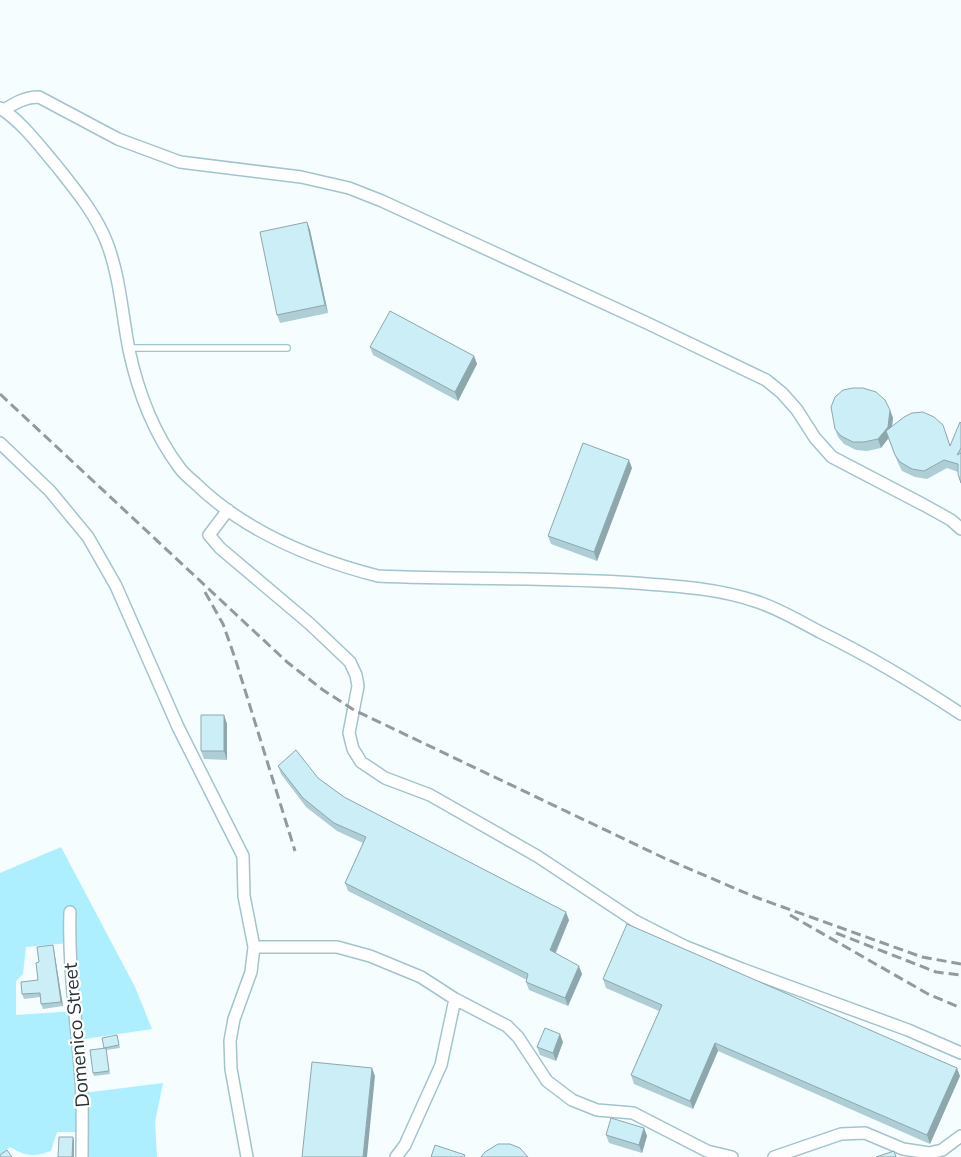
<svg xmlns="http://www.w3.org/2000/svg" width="961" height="1157" font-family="Mulish,sans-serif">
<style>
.green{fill:#aeefff;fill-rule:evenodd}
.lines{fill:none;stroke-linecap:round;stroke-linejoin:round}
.service-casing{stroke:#a2c4cd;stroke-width:8}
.minor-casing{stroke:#a2c4cd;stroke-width:14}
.service{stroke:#fff;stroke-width:5.5}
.minor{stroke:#fff;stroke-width:11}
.rail{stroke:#919b9d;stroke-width:3;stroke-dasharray:10 5;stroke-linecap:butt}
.wall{fill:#afcdd4}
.shaded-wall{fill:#8ea7ad}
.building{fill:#cbeef7;stroke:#8ea7ad}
.labels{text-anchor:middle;stroke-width:4.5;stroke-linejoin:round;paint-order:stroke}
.street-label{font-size:19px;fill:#243235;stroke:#fff}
</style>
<rect width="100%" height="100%" fill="#f6fdfe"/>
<path class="green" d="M61,847L135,987L152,1029L78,1040L83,1093L163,1083L155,1122L157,1157H83V1132H57L51,1151C33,1157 28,1157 10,1147L0,1156V873ZM69,943L75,1011L16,1015V981L23,974L26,947Z"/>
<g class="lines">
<defs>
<path id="service" d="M129,348H287"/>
<path id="minor" d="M0,108C22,122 38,144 55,164C74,188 96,214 107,243C120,277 122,314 129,350C138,392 153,432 179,467C183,473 189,478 195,483C244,531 312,559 378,576C464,580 550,577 635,583C676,586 716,588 755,601C778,608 799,621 820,632C869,656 916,684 961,714
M4,110C15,103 25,97 39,97L118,139L180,162L301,177L349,188L382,201L647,323L766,380L782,393L797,410L815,438L832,457L924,505L951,520L961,529
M0,443L50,491L88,537L116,586L178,727L243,856L244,896L254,947L251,972L234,1019L230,1041L231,1069L247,1157
M228,510L209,535L220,548L310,624L350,662L356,675L358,686L349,733L353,749L361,762L385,778L430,795L537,856L635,921L684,946L742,969L908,1030L961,1053
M70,912C68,969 77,1024 81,1080C83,1106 82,1131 82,1157
M254,947H337L370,956L421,977L455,999L507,1026L518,1037L547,1081L572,1100L597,1110L633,1113L707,1151L732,1157
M396,1157L405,1145L441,1065L455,999
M774,1157L841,1134L865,1133L903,1149L929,1153L942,1150L961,1136"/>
</defs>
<use href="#service" class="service-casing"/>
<use href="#minor" class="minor-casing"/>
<use href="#service" class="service"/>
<use href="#minor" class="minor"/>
<path class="rail" d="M0,394L287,662L323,690L354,710L664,858L755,897L922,957L961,964
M205,592L223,624L235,658L295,851
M790,915L928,994L961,1008
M836,933L936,972L961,975"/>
</g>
<path class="wall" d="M307,222L310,230L328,313L280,323L277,315Z
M370,347L474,356L477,364L458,401L373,355Z
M890,410L893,418L892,426L946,433L950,446L961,423V484L958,474V472L947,468L927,479L915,477L902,471L898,463L888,438L881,448L867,451L856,450L844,444L838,437L835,429Z
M632,468L597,561L551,544L548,536Z
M224,715L227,724V760L204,759L201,751Z
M278,766L318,778L344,797L569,920L556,953L582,974L568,1006L529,990L526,982L527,980L348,891L345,883L363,843L337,831L306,807L281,774Z
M53,945L54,950L63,1006L43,1009L41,1004L40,997L24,999L22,994L38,980L39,962Z
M603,979L960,1076L930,1144L718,1051L693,1109L634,1084L631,1075L659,1011L606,988Z
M117,1035L120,1048L106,1050L110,1074L94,1076L93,1073L104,1049Z
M563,1042L556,1061L540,1055L537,1047Z
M644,1128L647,1136L642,1153L609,1143L606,1135Z"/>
<path class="shaded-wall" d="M307,222L310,230L328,313L325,305Z
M474,356L477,364L458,401L455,392Z
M890,410L893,418L891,435L881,448L878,439Z
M629,460L632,468L597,561L594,552Z
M224,715L227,724V760L224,751Z
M566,912L569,920L553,958L550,950Z
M53,945L54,950L63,1006L61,1002Z
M579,966L582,974L568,1006L565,998Z
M560,1034L563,1042L556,1061L553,1053Z
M715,1043L718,1051L693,1109L690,1101Z
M372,1068L375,1076L367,1157H363Z
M957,1068L960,1076L930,1144L927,1135Z
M644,1128L647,1136L642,1153L639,1145Z
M73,1137L74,1140V1157H72Z"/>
<path class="building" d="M307,222L325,305L277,315L260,232Z
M390,311L474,356L455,392L370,347Z
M853,388H863L876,392L885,400L890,410L888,427L878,439L864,442H853L841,436L835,429L831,407L835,397L843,390Z
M923,412L934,417L943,425L950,446L960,422L961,423V448L957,455L961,453V483L958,474V464L944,460L924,471L912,469L900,462L895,455L886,431L904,417L912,413Z
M583,443L629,460L594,552L548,536Z
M201,715H224V751H201Z
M296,750L318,778L344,797L566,912L550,950L579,966L565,998L526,982L528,974L345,883L366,837L334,823L303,798L278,766Z
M627,924L957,1068L927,1135L715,1043L690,1101L631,1075L662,1005L603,979Z
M53,945L61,1002L41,1004L40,993L22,994L21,982L38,980L36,963L39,962L37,947Z
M545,1028L560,1034L553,1053L537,1047Z
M117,1035L119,1045L104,1048L102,1038Z
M106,1048L109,1071L93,1073L90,1050Z
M312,1062L372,1068L363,1157H302Z
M611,1118L644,1128L639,1145L606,1135Z
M59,1137H73L72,1157H58Z
M498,1144H510L520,1148L528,1157H481L485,1152Z
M435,1145L465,1155L464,1157H431Z
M7,1150L12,1157H0V1155Z
M894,1151L896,1157H876Z"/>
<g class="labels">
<g class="street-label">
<text transform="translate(76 1035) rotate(-95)" y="7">Domenico Street</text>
</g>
</g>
</svg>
